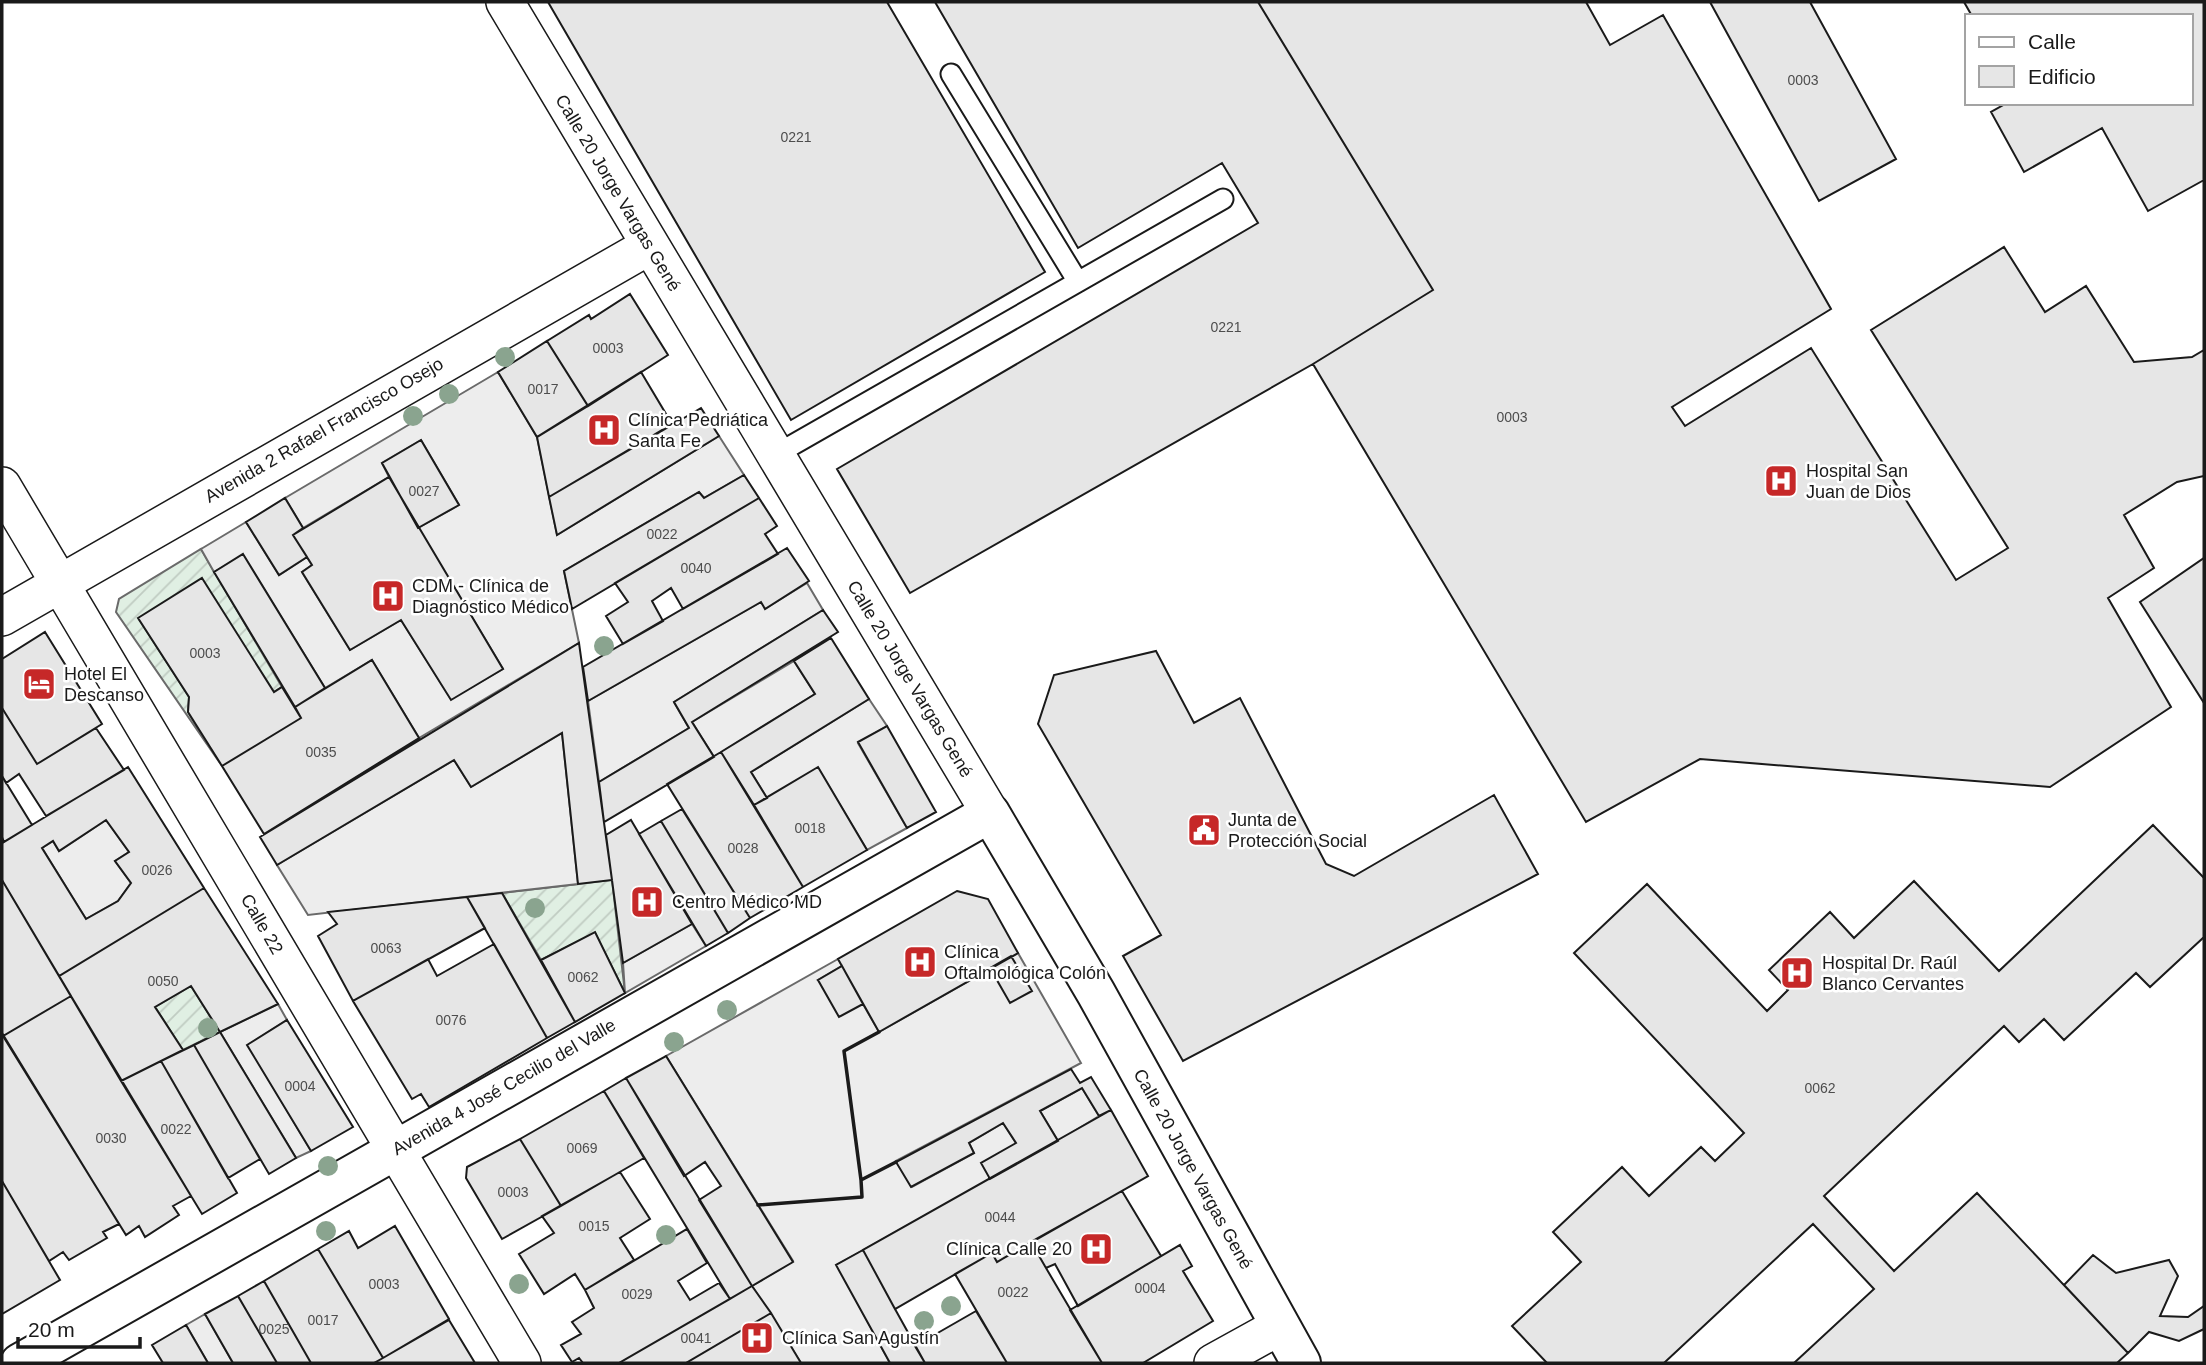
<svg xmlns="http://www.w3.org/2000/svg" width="2206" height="1365" font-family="Arial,sans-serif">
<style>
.garden{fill:url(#garden-furrows);stroke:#6a6a6a;stroke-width:2}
.parking{fill:#ededed;stroke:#6a6a6a;stroke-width:2}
.building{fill:#e6e6e6;stroke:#1a1a1a;stroke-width:2;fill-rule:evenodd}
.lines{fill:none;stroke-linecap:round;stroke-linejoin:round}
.service-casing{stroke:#1a1a1a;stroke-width:23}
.minor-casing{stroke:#1a1a1a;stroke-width:40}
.tertiary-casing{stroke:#1a1a1a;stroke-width:42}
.service{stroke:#fff;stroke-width:19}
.minor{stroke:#fff;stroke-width:37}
.tertiary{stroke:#fff;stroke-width:38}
.wall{stroke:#1a1a1a;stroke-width:3.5}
.tree{fill:#8aa48f}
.labels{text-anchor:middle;stroke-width:5;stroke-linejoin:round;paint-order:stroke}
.number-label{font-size:14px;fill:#4d4d4d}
.street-label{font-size:18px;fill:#1a1a1a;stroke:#fff}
.poi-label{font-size:18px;fill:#1a1a1a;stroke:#fff;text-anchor:start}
</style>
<defs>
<pattern id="garden-furrows" width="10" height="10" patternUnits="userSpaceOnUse" patternTransform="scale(1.75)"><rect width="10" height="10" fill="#e0efe3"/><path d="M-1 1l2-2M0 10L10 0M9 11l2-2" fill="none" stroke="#c0ccc2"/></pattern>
</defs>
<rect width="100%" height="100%" fill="#fff"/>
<path class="garden" d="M201,549L282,687L274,692L139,619L189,697L188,712L222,766L116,612L119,599Z
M612,880L625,993L595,933L541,960L502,893Z
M191,986L220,1032L183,1050L155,1007Z"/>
<path class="parking" d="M498,372L537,437L557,535L719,436L744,475L704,498L699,492L564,571L579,643L419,738L372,660L325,688L243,555L214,572L201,549L246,522L279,575L307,557L312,565L302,572L350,650L401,620L451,699L503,669L418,528L459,505L421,440L382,463L389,477L303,528L285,498Z
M807,583L823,610L674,702L689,728L599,782L588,701L761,602L766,608Z
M794,661L815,694L714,757L692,722Z
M869,699L887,726L858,743L907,828L867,850L818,768L767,798L751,772Z
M562,733L578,884L308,915L277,865L454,760L471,787Z
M106,820L129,852L115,861L131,883L118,901L86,919L42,848L53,841L59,851Z
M692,924L706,946L625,993L623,963Z
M1018,953L1081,1063L896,1161L912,1187L974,1153L969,1143L1003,1123L1016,1143L990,1179L837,1265L890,1363H801L752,1286L793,1261L666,1056L838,959L842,966L818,980L863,1004L879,1032Z
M278,1004L287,1020L248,1045L311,1151L296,1158L220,1032Z
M1082,1088L1099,1116L1058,1141L1040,1111Z
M205,1314L233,1363H208L186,1325Z"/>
<path class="building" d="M548,2H887L1045,272L791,420Z
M935,2H1258L1433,290L1313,364L910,593L837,469L1258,223L1222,163L1078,248Z
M1258,2H1586L1610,45L1663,15L1831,309L1672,407L1685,426L1811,348L1956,580L2008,548L1871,330L2004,247L2045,312L2086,286L2134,362L2192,357L2204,350V476L2177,482L2124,515L2154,568L2108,598L2171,707L2050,787L1700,759L1586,822L1313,364L1433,290Z
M1710,2H1810L1896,159L1819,201Z
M1964,2H2204V180L2148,211L2102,128L2024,172L1991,112L2007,103H2190V16H1972Z
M630,294L668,355L588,406L547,341L589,315L591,319Z
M547,341L588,406L537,437L498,372Z
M641,372L672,424L549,497L537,437Z
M701,408L719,436L557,535L549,497Z
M421,440L459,505L418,528L382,463Z
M744,475L759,498L572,609L564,571L699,492L704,498Z
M389,477L503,669L451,700L401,620L350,650L302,572L312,565L293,535Z
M285,498L303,528L293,535L307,557L279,575L246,522Z
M759,498L777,526L765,534L778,554L683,609L671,588L652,601L663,621L623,644L606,616L628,602L615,583Z
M787,548L809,581L765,609L761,602L588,701L583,667Z
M243,554L325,688L295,707L214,572Z
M2204,558V703L2140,602Z
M202,578L274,692L282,687L301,718L222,766L188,712L189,697L138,618Z
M823,610L838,632L692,722L714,757L604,822L599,782L689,728L674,702Z
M45,632L102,724L37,764L2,708V659Z
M831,638L869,699L751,772L767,798L754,805L721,752L815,694L794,661Z
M579,643L612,880L578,884L562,733L471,787L454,760L277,865L260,837Z
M1156,651L1194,723L1240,698L1326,864L1354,876L1494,795L1538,874L1183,1061L1123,956L1161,935L1038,724L1054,675Z
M372,660L419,738L264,834L222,766L301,718L295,707Z
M2,708L37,764L96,728L124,770L46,816L19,774L6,783L2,776Z
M887,726L936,812L907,828L858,742Z
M721,752L803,887L750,918L667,784Z
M128,767L204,888L59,976L2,880V843ZM106,820L129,852L115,861L131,883L118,901L86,919L42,848L53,841L59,851Z
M818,767L867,850L803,887L754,805Z
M2,776L32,825L4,842L2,837Z
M682,809L750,918L728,933L661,821Z
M631,820L692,924L623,963L606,835Z
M661,821L728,933L706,946L639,834Z
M2153,825L2204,878V937L2150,987L2136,973L2064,1040L2044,1019L2019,1042L2004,1026L1824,1196L1894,1271L1977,1193L2128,1353L2117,1363H1794L1874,1289L1813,1224L1664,1363H1547L1512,1326L1581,1262L1553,1232L1622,1167L1649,1196L1701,1147L1715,1161L1744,1133L1574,953L1647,884L1767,1011L1788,990L1769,970L1830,912L1854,938L1914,881L1999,971Z
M2,880L71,996L3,1036L2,1033Z
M204,888L278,1004L220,1032L191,986L155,1007L183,1050L121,1081L59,976Z
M957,891L988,899L1018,953L879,1032L838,959Z
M502,893L575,1022L547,1038L467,897Z
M467,897L485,928L353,1001L318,936L337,924L328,912Z
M595,932L625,993L575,1022L541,960Z
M494,944L547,1038L429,1107L421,1094L412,1099L353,1001L428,959L437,976Z
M1011,956L1032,991L1010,1003L990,968Z
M842,966L863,1004L839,1017L818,980Z
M71,996L191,1196L173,1206L179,1215L145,1237L139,1226L126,1235L3,1036Z
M287,1020L353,1127L311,1151L247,1045Z
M220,1032L296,1158L269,1174L194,1045Z
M2,1033L119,1224L103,1232L107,1238L69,1260L63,1252L49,1261L2,1181Z
M194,1045L260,1159L228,1178L161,1061Z
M666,1056L793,1262L752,1286L699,1200L721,1186L705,1162L684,1176L626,1078Z
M161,1061L237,1193L202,1214L121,1081Z
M1071,1069L1080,1083L1091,1077L1111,1110L1099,1116L1082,1088L1040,1111L1058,1141L990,1179L981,1163L1016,1143L1003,1123L969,1143L974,1153L911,1187L896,1162Z
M626,1078L752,1286L730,1299L604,1091Z
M604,1091L644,1158L561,1206L520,1139Z
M1111,1110L1148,1176L997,1262L992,1253L895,1309L863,1250Z
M520,1139L561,1206L502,1239L466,1178L467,1167Z
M620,1172L650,1219L620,1238L634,1260L585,1290L575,1274L544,1294L519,1254L554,1233L542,1216Z
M2,1181L60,1280L2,1314Z
M1122,1191L1161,1256L1078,1306L1055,1264L1046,1268L1031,1242Z
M395,1226L449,1319L383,1358L318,1249L349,1231L358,1248Z
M687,1229L707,1263L678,1281L690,1300L719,1283L730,1299L619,1363H583L579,1358L572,1362L561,1345L581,1334L572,1322L594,1308L585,1290Z
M1031,1242L1046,1268L1102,1363H1007L955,1274L992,1253L997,1262Z
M1180,1245L1192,1266L1183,1271L1213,1321L1143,1363H1102L1070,1310Z
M318,1249L383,1358L374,1363H311L264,1281Z
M863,1250L895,1309L925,1363H890L836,1265Z
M2093,1255L2116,1273L2169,1260L2178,1276L2160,1316L2188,1317L2204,1306V1329L2179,1341L2149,1332L2128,1353L2064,1285Z
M264,1281L311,1363H277L238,1296Z
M752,1286L771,1313L686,1363H619Z
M238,1296L277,1363H233L205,1314Z
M976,1311L1007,1363H925L915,1346Z
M771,1313L801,1363H686Z
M449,1320L475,1363H374L383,1358Z
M186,1325L208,1363H163L152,1345Z"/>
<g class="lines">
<defs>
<path id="service" d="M951,74L1078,282
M775,455L1223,199"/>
<path id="minor" d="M505,2L990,813
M2,486L522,1363
M2,617L649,246
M1213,1363L1280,1326"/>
<path id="tertiary" d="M20,1363L990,813L1096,993L1301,1363"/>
</defs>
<use href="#service" class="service-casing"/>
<use href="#minor" class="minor-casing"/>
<use href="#tertiary" class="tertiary-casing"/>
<use href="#service" class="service"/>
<use href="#minor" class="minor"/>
<use href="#tertiary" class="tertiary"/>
<path class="wall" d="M861,1180L844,1051L879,1032
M758,1205L862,1197L861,1180L896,1162"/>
</g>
<g class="tree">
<circle cx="505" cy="357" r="10"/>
<circle cx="449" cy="394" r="10"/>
<circle cx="413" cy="416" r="10"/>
<circle cx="604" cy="646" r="10"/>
<circle cx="535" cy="908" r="10"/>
<circle cx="727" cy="1010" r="10"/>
<circle cx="208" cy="1028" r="10"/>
<circle cx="674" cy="1042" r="10"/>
<circle cx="328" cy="1166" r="10"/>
<circle cx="326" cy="1231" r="10"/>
<circle cx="666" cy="1235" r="10"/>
<circle cx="519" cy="1284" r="10"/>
<circle cx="951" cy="1306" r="10"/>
<circle cx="924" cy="1321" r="10"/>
</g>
<defs>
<symbol id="hospital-square" viewBox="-11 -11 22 22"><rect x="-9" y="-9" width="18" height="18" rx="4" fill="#c62828" stroke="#fff"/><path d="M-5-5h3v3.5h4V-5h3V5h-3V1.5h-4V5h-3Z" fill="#fff"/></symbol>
<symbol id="hotel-square" viewBox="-11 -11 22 22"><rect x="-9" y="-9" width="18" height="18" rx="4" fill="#c62828" stroke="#fff"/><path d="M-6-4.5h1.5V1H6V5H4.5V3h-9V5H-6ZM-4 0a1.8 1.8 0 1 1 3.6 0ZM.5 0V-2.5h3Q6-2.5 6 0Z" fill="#fff"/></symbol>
<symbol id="civic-square" viewBox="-11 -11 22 22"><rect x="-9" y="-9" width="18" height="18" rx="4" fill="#c62828" stroke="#fff"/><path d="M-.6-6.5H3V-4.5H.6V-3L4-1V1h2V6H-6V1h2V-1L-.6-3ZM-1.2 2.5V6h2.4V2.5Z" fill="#fff"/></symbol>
</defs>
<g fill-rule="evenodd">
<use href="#hospital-square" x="585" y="411" width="38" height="38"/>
<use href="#hospital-square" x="1762" y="462" width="38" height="38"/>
<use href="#hospital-square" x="369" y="577" width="38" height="38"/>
<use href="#hotel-square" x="20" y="665" width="38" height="38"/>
<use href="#civic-square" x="1185" y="811" width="38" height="38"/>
<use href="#hospital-square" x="628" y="883" width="38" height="38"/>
<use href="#hospital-square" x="901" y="943" width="38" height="38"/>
<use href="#hospital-square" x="1778" y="954" width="38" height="38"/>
<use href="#hospital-square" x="1077" y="1230" width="38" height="38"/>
<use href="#hospital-square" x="738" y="1319" width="38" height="38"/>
</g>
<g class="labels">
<g class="number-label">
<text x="1803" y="85">0003</text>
<text x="796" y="142">0221</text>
<text x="1226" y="332">0221</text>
<text x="608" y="353">0003</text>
<text x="543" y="394">0017</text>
<text x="1512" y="422">0003</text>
<text x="424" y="496">0027</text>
<text x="662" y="539">0022</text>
<text x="696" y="573">0040</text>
<text x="205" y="658">0003</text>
<text x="321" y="757">0035</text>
<text x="810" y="833">0018</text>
<text x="743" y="853">0028</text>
<text x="157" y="875">0026</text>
<text x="386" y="953">0063</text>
<text x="583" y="982">0062</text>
<text x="163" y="986">0050</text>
<text x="451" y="1025">0076</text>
<text x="300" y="1091">0004</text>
<text x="1820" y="1093">0062</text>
<text x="176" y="1134">0022</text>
<text x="111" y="1143">0030</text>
<text x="582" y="1153">0069</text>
<text x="513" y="1197">0003</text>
<text x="1000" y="1222">0044</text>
<text x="594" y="1231">0015</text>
<text x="384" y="1289">0003</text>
<text x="1150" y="1293">0004</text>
<text x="1013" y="1297">0022</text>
<text x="637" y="1299">0029</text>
<text x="323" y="1325">0017</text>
<text x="274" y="1334">0025</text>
<text x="696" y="1343">0041</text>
</g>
<g class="street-label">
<text transform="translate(618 193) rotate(59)" y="6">Calle 20 Jorge Vargas Gené</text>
<text transform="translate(324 430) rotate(-30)" y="6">Avenida 2 Rafael Francisco Osejo</text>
<text transform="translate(910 679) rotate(59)" y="6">Calle 20 Jorge Vargas Gené</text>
<text transform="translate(262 924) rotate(60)" y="6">Calle 22</text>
<text transform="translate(504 1087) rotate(-30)" y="6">Avenida 4 José Cecilio del Valle</text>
<text transform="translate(1193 1169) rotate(61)" y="6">Calle 20 Jorge Vargas Gené</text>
</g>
<g class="poi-label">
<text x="628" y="426">Clínica Pedriática<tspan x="628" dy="21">Santa Fe</tspan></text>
<text x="1806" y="477">Hospital San<tspan x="1806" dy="21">Juan de Dios</tspan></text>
<text x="412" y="592">CDM - Clínica de<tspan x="412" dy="21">Diagnóstico Médico</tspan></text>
<text x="64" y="680">Hotel El<tspan x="64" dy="21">Descanso</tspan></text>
<text x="1228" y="826">Junta de<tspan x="1228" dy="21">Protección Social</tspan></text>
<text x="672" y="908">Centro Médico MD</text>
<text x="944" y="958">Clínica<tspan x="944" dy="21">Oftalmológica Colón</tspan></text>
<text x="1822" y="969">Hospital Dr. Raúl<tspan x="1822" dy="21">Blanco Cervantes</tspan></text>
<text x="1072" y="1255" text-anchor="end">Clínica Calle 20</text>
<text x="782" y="1344">Clínica San Agustín</text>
</g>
</g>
<rect width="2206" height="1365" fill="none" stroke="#1a1a1a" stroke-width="7"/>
<rect x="1965" y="14" width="228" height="91" fill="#ffffff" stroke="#a3a3a3" stroke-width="2"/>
<rect x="1979" y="37" width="35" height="10" fill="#ffffff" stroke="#a3a3a3" stroke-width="2"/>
<text x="2028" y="49" font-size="21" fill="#1a1a1a">Calle</text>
<rect x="1979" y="66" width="35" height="21" fill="#e6e6e6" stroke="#a3a3a3" stroke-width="2"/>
<text x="2028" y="84" font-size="21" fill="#1a1a1a">Edificio</text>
<path d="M18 1337v10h122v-10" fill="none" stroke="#1a1a1a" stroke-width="3.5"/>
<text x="28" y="1337" font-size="21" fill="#1a1a1a" stroke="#ffffff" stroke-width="5" paint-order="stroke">20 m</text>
</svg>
